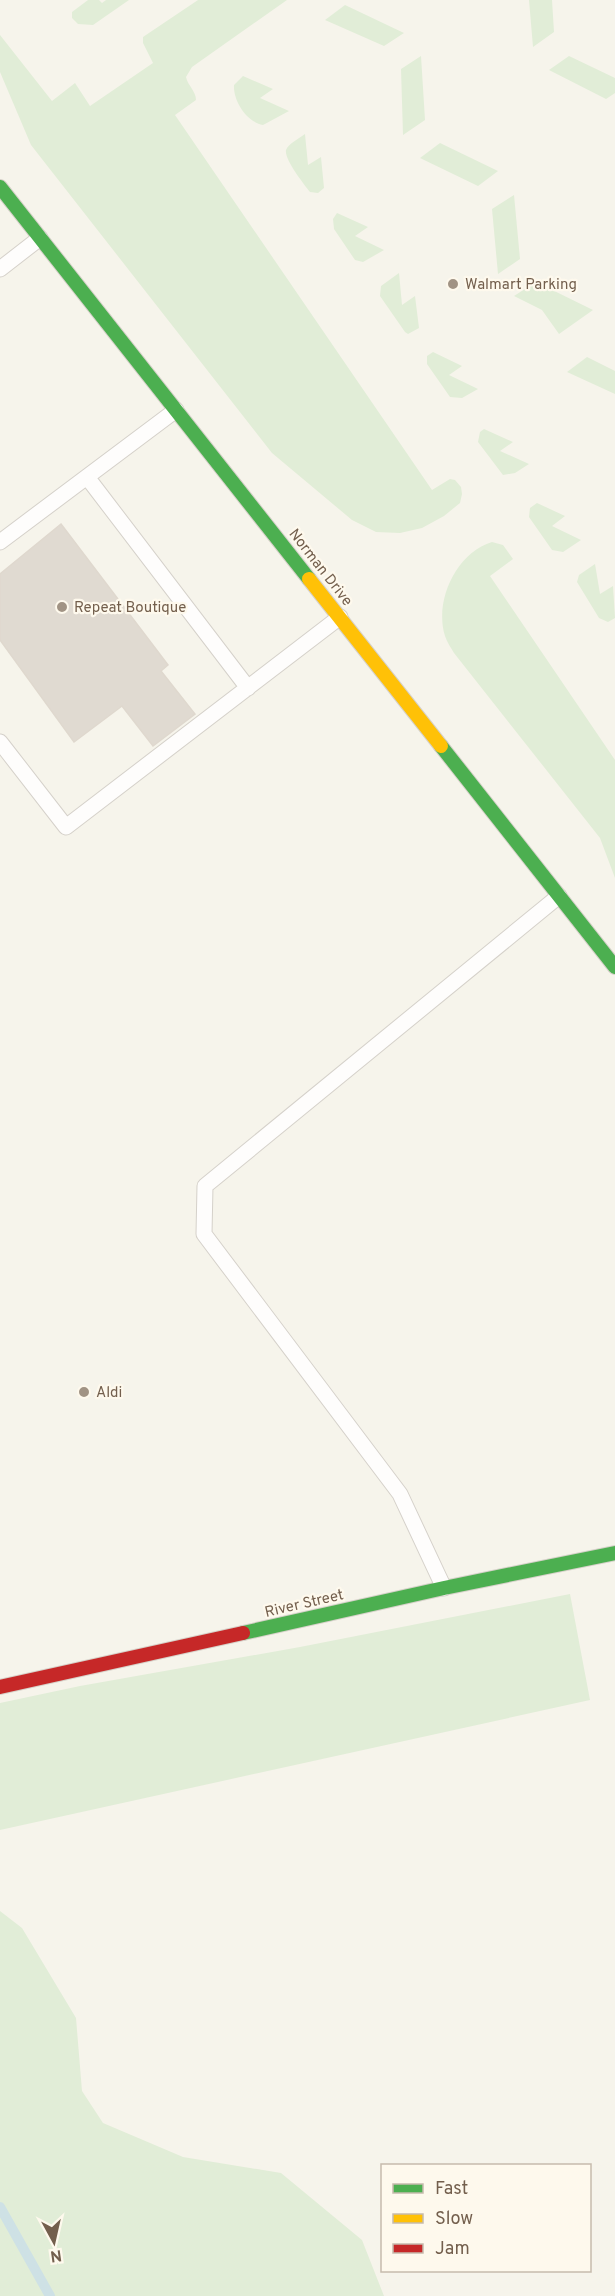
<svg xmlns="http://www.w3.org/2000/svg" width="615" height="2296" font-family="Overpass,sans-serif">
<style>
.green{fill:#e1edd7}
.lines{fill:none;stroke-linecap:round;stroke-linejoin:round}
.stream{stroke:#cee1e5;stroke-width:10}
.building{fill:#e0dad1;stroke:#dfd8ce;stroke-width:1.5}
.lane-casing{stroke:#d5d1ca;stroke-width:17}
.fast-casing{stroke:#d6d1c9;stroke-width:16}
.slow-casing{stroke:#d6d1c9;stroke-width:16}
.jam-casing{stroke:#d6d1c9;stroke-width:16}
.lane{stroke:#fefdfc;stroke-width:15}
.fast{stroke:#4caf50;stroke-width:14}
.slow{stroke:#ffc107;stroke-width:14}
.jam{stroke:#c62828;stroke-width:14}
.poi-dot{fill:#a19384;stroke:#fef9ed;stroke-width:2}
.labels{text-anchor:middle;stroke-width:4.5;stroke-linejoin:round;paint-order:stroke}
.poi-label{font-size:15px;fill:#735f4d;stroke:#fef9ed;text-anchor:start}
.street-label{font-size:15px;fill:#735f4d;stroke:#fef9ed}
</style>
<rect width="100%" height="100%" fill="#f6f4eb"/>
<path class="green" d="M88,0H99L102,3L106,0H129L93,25L78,24L72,18V12Z
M198,0H287L192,67L186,77C188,86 196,91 196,100L175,115L432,490L450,479L455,480L461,487L462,494L460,503L444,516L422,528L400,533L376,532L352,520L272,453L31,145L0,72V35L52,101L75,83L90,106L153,63L143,43V37Z
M529,0H552L554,32L533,47Z
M345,5L404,33L384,46L325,20Z
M421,56L425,120L403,135L401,69Z
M569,56L615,78V93L606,99L549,70Z
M243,76L273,89L260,98L289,111L263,125C247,122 233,101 234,85Z
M305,134L308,165L321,157L324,188L318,193L310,192C304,184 284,159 286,150C288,144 300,138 305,134Z
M440,143L498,171L478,186L420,158Z
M514,195L520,259L498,274L492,209Z
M337,213L368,227L355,236L384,250L363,262L355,260L334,229L333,219Z
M399,273L402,305L415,296L419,328L408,334L405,332L380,296L381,286Z
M536,282L593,310L559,334L542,310L514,296Z
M433,352L462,366L449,375L478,389L462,398L450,397L427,364V356Z
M587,357L615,371V394L567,372Z
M484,429L513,442L500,451L529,464L515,473L503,475L478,442L480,432Z
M537,503L565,516L552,526L581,540L563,552L552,550L529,517L530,508Z
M492,542L503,545L513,559L490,576L615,760V878L600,838L454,653C451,648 447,642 445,636C434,601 456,553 492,542Z
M595,564L600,594L613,586L615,618L608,622L599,618L577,582L579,575Z
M570,1594L590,1700L0,1830V1703L80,1686L300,1647Z
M0,1911L22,1928L76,2018L82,2091L103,2123L183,2157L281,2173L362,2240L384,2296H0Z"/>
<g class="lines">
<path class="stream" d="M0,2207L50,2296"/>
</g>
<path class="building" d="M61,524L168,665L161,671L195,714L153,746L122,706L74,742L0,640V574Z"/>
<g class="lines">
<defs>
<path id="lane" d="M0,269L40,238
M87,477L248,688
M0,542L176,410
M0,742L66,827L340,617
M444,1588L400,1494L204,1234L205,1186L559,896"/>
<path id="fast" d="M0,187L309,579
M441,746L615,967
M243,1633L444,1588L615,1553"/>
<path id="slow" d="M309,579L441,746"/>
<path id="jam" d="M0,1687L243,1633"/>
</defs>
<use href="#lane" class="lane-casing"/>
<use href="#fast" class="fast-casing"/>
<use href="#slow" class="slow-casing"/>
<use href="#jam" class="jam-casing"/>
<use href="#lane" class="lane"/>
<use href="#fast" class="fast"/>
<use href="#slow" class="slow"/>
<use href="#jam" class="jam"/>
</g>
<g class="poi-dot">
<circle cx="453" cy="284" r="6"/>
<circle cx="62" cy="607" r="6"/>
<circle cx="84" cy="1392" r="6"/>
</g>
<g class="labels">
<g class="poi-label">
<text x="465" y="289">Walmart Parking</text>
<text x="74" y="612">Repeat Boutique</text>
<text x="96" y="1397">Aldi</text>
</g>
<g class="street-label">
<text transform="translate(321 567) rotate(52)" y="5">Norman Drive</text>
<text transform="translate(304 1603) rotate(-13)" y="5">River Street</text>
</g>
</g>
<rect x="381" y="2164" width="210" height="108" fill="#fef9ed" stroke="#c6bbad" stroke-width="1.5"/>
<rect x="393" y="2184" width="30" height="9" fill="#4caf50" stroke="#c6bbad" stroke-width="1.5"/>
<text x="435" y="2194" font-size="18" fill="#735f4d">Fast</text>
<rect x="393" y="2214" width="30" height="9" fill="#ffc107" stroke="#c6bbad" stroke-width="1.5"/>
<text x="435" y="2224" font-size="18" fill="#735f4d">Slow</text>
<rect x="393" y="2244" width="30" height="9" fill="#c62828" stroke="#c6bbad" stroke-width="1.5"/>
<text x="435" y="2254" font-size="18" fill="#735f4d">Jam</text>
<g transform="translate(54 2242) rotate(172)" stroke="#fef9ed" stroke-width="4.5" paint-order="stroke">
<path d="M0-4.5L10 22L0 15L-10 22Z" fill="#735f4d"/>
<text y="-9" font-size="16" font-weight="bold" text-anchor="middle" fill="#735f4d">N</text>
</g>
</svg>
